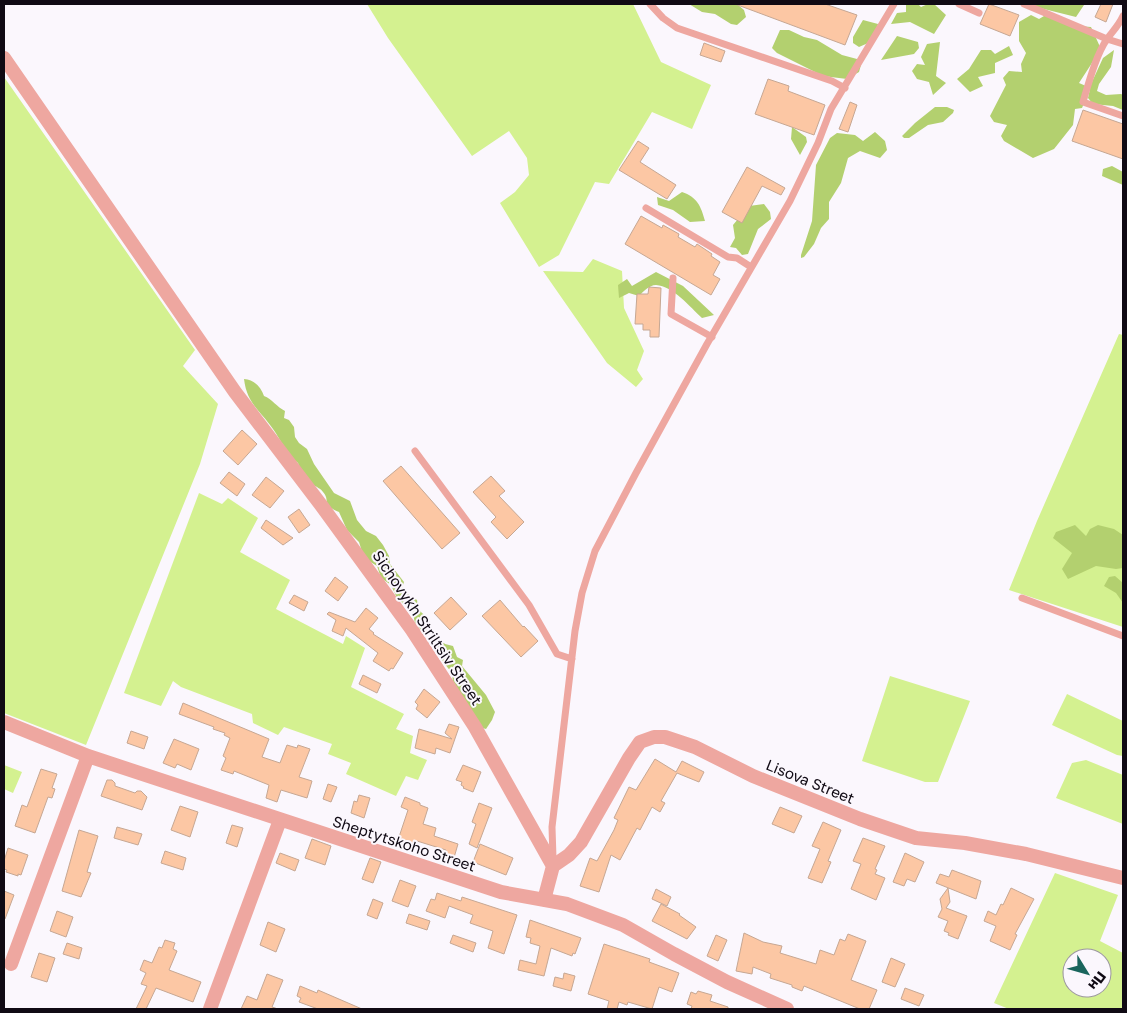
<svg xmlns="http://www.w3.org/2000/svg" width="1127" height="1013" font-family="'Golos Text',sans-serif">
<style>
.green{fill:#d4f190;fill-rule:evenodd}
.forest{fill:#b3d06f}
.building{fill:#fcc7a4;stroke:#c6a793}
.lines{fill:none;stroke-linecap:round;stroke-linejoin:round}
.service{stroke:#eea7a0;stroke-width:7}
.minor{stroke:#eea7a0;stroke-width:14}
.labels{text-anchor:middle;stroke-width:4;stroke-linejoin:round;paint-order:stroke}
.street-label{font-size:15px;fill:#100a14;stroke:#fbf7fd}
</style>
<rect width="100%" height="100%" fill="#fbf7fd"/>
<path class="green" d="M367,4H633L661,62L711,85L692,129L652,112L609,184L595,182L559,255L539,267L500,203L515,192L529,175L527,158L509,131L472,156L388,38Z
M4,77L195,350L183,366L218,404L200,464L86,745L4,713Z
M593,259L622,271L624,308L644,351L637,370L643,379L636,387L607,363L543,271L583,272Z
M1119,334L1123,335V627L1009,590L1037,521Z
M199,493L222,504L228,498L258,518L240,552L290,580L276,609L343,644L346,636L365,648L351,687L404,714L396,729L413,736L410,753L427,760L418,780L406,776L396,796L346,774L351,763L328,754L332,744L284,727L278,735L253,723L252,714L181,687L173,681L161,706L124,693Z
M890,676L970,701L938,782H925L862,761Z
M1067,694L1123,721V756L1117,755L1052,725Z
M1086,760L1123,775V824L1056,798L1072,763Z
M4,765L22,772L13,793L4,789Z
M1055,873L1118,895L1100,941L1123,953V1009H1009L994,1003ZM1072,958H1102V988H1072Z"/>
<path class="forest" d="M689,4H737L744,10L746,17L737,25L731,24L715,14L702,12Z
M906,4H918L921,7L928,4H934L946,15L934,34L910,22L891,24L897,13L906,12Z
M1024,4H1083L1084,5L1076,17Z
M1049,13L1079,26L1091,27L1101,49L1079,83L1086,86L1085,101L1082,108L1075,109L1073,125L1054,149L1033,158L1004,141L1001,136L1007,125L994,122L990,116L1006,85L1003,78L1009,71L1022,72L1021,64L1026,53L1019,41V22L1031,15L1039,19Z
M863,20L878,24L875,40L859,47L853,43V37Z
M780,30H789L804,37L817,40L842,55L857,59L861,65L859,72L847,79L823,76L777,53L772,48Z
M897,36L918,42L919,48L914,54L881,60Z
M940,42L936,76L946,83L933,95L929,82L917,79L912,71L917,64L925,65L921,57L927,44Z
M1009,46L1013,55L995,63V73L978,77L983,86L970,92L957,79L969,69L981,50H991L995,54Z
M1114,50L1111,67L1099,84L1097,91L1106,95L1121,94L1123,95V110L1113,106L1093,104L1088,98L1091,84L1103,58Z
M935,107H947L954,110L953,113L943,122L928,125L909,138H904L902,136L915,123Z
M792,127L806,137L807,142L800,155L791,139Z
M875,132L885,141L887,150L880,158L860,151L848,158L841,183L829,202V219L821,228L814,244L804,257L801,258V255L812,221L816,165L830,138L837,133L855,135L863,141Z
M1112,166L1123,172V185L1102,176L1103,169Z
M682,192C697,197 701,206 705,221L690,222L673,210L658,205L657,197L669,201Z
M764,204L770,212L771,219L758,229L748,254L742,255L736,248L730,247L735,238L733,225L749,206Z
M656,272L683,286L714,315L702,318C690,307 673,286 656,285C649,285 643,292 639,296L629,293L619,298L618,285L627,279L632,286Z
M244,379C255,380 261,387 264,396C272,399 277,407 285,411L284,418L289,420L294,427L295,437L299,443L307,449L314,464L334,493L350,501L357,520L366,531L376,536L383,545L389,556L390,564L404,582L402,588L406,593L417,600C418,609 420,613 427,616L430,622L426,631L421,630L415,623L412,610L407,607L397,598L391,585L381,578L377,566L364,558L359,542L347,530L339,512C320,504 331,501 323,492C320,488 321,490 317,487C309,483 300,471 298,463C286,454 281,440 273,429C260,410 247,404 244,379Z
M1075,525L1086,536L1090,529L1098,525L1114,529L1123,535V568L1116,569L1096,566L1068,579L1062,569L1072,553L1053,538L1056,532Z
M1115,576L1123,583V603L1116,593L1104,586L1109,577Z
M440,639L445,644L453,646L457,657L463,660L462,666L486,695L495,712L492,720L486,729L479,727L453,684L452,672C446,667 436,651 435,643Z"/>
<path class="building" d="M735,4H825L857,15L845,45Z
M989,4L1019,15L1010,36L980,24Z
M1101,4H1113L1106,22L1095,17Z
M704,43L725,51L721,62L700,55Z
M768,79L789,86L788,91L825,105L814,135L755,114Z
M850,102L857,105L848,132L839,129Z
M1083,110L1123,124V159L1072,141Z
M638,141L649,148L640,162L676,185L667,199L619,170Z
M747,167L785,188L781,195L762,186L742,223L722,212Z
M641,216L662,228L663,225L679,234L678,237L695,247L697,244L712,254L711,256L720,262L713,275L720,279L711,295L625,244Z
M649,287L661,288L659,337H650V330H643V324H635L637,294H648Z
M242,430L257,444L238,465L223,451Z
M401,466L460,533L442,549L383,481Z
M229,472L245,484L237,496L220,483Z
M491,476L505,491L499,496L524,522L507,539L491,522L496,517L473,492Z
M266,477L284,491L270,508L252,495Z
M299,509L310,525L299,533L288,517Z
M266,520L293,538L283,545L261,528Z
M335,577L348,587L338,601L325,591Z
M294,595L308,602L304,611L289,603Z
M451,597L467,614L450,630L434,613Z
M500,600L523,627L524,626L538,641L521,657L482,616Z
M366,608L378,618L369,629L374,633L373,634L403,653L393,669L391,668L389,671L373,661L378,653L346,628L343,636L332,631L336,620L327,614L329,612L355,622Z
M363,675L381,684L377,693L359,684Z
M424,689L440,702L427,718L416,709L418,705L415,702Z
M183,703L269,739L262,757L280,763L287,745L297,748L298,745L310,749L299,777L312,781L307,798L281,790L277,802L266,798L269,785L234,771L233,774L221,770L226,758L223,756L230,738L224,735L225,733L213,729L214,727L179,714Z
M449,724L459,727L450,753L436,748L435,754L415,748L419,729L452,739L445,733Z
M131,731L148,737L144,749L127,743Z
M174,739L199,749L191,770L177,764L175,768L163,763Z
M655,759L676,772L682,761L704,772L699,782L677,773L661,801L665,803L660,812L652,807L640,830L637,828L620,860L611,855L599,892L580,886L590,858L597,861L614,830L618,820L614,818L629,787L636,790Z
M463,765L481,772L473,792L463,788L464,787L461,785L462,782L456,780Z
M41,769L57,774L52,788L55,789L52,798L48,797L35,833L15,826L22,805L27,807Z
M107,780H112L115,783V786L135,793L137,791H141L147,797L142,810L101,796Z
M328,784L337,787L331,802L323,799Z
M359,795L370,798L364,818L351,813L354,801L357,802Z
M405,797L420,803V805L428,808L423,824L436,828L434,836L458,844L453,861L444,858L446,850L417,841L416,846L398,840L408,810L401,807Z
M479,803L492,808L477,848L469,844L476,824L472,822Z
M180,806L198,812L190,837L171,830Z
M780,807L802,816L794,833L772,824Z
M823,822L841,830L828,861L831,862L822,883L808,878L820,849L812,846Z
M232,825L243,828L237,847L226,843Z
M117,827L142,834L138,845L114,838Z
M79,830L98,836L87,872L91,873L81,897L62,891Z
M863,838L885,846L875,869L877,870L875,874L885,878L876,900L851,889L861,864L853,861Z
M312,839L331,846L325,865L305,858Z
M480,844L513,858L506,875L473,862Z
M8,848L28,855L21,875L18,874V876L6,872L7,870L4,869V861Z
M165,851L186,858L183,870L161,863Z
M280,853L299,860L295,871L276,863Z
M905,853L924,862L915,882L907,879L904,886L893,882Z
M370,858L381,862L373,883L362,879Z
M952,870L981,881L976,899L936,883L940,874L949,877Z
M400,880L416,886L408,907L392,901Z
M948,888L950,902L946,908L967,916L958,939L948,935L949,933L944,931L948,921L938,917L942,909L940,899Z
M1011,888L1034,899L1015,934L1017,935L1010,950L990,941L996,926L984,921L988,911L996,915L1001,904L1003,905Z
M656,889L671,897L667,906L652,899Z
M4,891L14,895L5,919H4Z
M437,893L461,901L462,897L517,915L504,954L488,948L493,931L470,923L473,915L449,906L445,918L426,911L431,899L435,900Z
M373,899L383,903L377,919L367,915Z
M661,904L680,914L679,915L696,927L687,939L652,921Z
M57,911L73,917L66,937L50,931Z
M409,914L430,921L427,930L406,923Z
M530,920L581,938L575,954L573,953L572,956L551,948L544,976L518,970L520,960L536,964L540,946L530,943L531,938L526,937Z
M268,922L285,929L276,952L260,945Z
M744,933L763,942L782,946L780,953L816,964L820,950L834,955L840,939L845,941L848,934L866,941L851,980L877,990L869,1009H860L804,986L802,991L792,987V985L770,978L771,974L753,967L752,974L736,971Z
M453,935L476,943L473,952L450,943Z
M716,935L727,940L718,961L707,956Z
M165,940L175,943L173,949L177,951L169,970L201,982L193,1002L156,988L146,1009H136L147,986L141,984L146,973L140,970L144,960L152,963L159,947L162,948Z
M67,943L82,948L79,959L63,954Z
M604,944L650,959L649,962L679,973L672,992L659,987L652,1009L628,1002L627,1005L619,1002L617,1009H607L609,1001L588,994Z
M39,953L55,958L47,982L31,977Z
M891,958L905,964L895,987L882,982Z
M564,973L575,976L571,991L553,986L555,977L563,979Z
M267,974L283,980L272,1007L278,1009H241L247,996L257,1000Z
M300,986L317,993L318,990L362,1009H318L299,1002L301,998L297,996Z
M905,988L924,995L919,1006L901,999Z
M698,991L712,995L710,1001L728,1007V1009H691L692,1006L687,1004L691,992L696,994Z"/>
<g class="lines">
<path class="service" d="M650,4L663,18L677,28L832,81L845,88
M959,4L979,13
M1024,4L1107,39L1123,44
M1123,16C1119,25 1113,31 1107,39C1096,55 1089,82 1083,102L1123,116
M646,208L728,257L737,258L751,267
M673,278L671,314L712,337
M415,451L529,605L557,654L572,659
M1022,598L1123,636
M553,858L552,827L575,631L582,593L595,551L636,473L707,344L790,201L818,143L831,109L894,4"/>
<path class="minor" d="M4,58L235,392L321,505L412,630L475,727L553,866L544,900
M4,722L88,756L501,892L567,904L623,925L674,954L727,982L787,1009
M553,866L569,855L581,842L629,758L640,742L654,737H665L695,747L753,776L860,819L916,838L965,843L1026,854L1123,878
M11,964L88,756
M210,1009L280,820"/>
</g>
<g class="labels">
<g class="street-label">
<text transform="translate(427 628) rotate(56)" y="5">Sichovykh Striltsiv Street</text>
<text transform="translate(810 782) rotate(22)" y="5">Lisova Street</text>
<text transform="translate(404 844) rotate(18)" y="5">Sheptytskoho Street</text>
</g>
</g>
<rect width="1127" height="1013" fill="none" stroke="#100a14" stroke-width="10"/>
<g transform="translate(1087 973) rotate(127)"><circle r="24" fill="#fbf7fd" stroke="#9d98a0"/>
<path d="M0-4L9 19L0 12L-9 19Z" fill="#1a655d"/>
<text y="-8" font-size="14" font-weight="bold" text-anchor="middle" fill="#100a14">Пн</text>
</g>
</svg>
